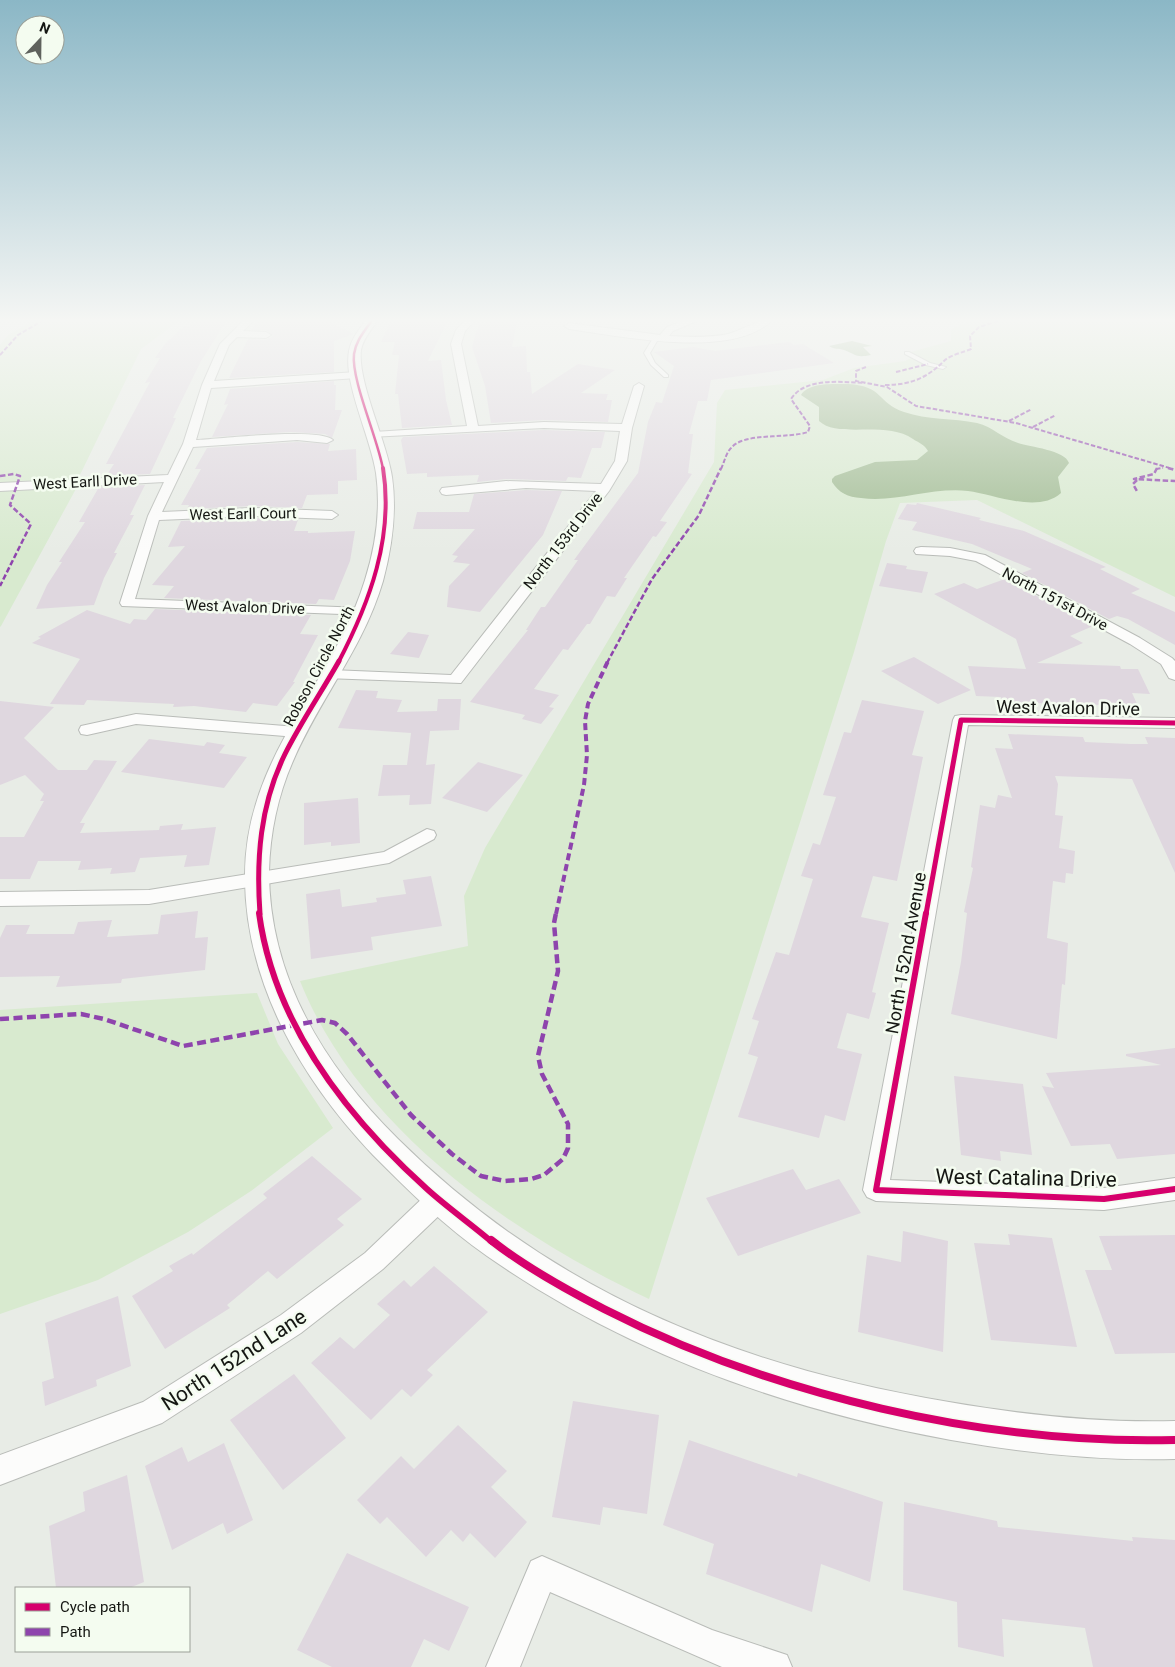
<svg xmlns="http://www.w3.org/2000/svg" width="1175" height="1667" font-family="Roboto,sans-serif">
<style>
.green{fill:#d8eacf}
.water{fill:#a1bc93}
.building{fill:#dfd7df}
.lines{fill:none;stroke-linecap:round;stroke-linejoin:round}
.service-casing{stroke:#b9bcb8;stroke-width:2}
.minor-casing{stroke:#b9bcb8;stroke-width:2}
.tertiary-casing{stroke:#b9bcb8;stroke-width:2}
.service{fill:#fcfcfb;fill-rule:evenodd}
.minor{fill:#fcfcfb;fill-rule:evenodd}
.tertiary{fill:#fcfcfb;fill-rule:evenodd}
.quiet-far3{stroke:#8e44ad;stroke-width:2;stroke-dasharray:4.5 2;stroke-linecap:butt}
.quiet-far2{stroke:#8e44ad;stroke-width:2.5;stroke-dasharray:5.5 2.5;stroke-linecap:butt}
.quiet-far1{stroke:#8e44ad;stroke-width:4;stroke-dasharray:7 4;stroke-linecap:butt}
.quiet{stroke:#8e44ad;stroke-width:4.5;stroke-dasharray:9 4.5;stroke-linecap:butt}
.cycleway-far4-casing{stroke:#f4fcf0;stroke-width:4.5}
.cycleway-far3-casing{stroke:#f4fcf0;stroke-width:6}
.cycleway-far2-casing{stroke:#f4fcf0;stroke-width:8}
.cycleway-far1-casing{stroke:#f4fcf0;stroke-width:9}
.cycleway-casing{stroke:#f4fcf0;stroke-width:11}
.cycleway-far4{stroke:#d6006c;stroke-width:2.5}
.cycleway-far3{stroke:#d6006c;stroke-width:4}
.cycleway-far2{stroke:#d6006c;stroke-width:5}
.cycleway-far1{stroke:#d6006c;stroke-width:6}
.cycleway{stroke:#d6006c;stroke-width:8}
.labels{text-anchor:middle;stroke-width:5;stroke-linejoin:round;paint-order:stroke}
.far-street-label{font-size:15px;fill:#151713;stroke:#f4fcf0}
.street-label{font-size:18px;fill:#151713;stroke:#f4fcf0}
.near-street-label{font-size:21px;fill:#151713;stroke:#f4fcf0}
</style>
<rect width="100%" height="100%" fill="#e8ece6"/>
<path class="green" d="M34,320H180L141,349L78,479L0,483V345L8,335Z
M972,320H1175V597L977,500L900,503L886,541L854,652L649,1299C511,1234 359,1128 300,981L468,946L464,896L485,848L714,462L717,403L725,390L823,380L854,368L905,361L911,358L907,353L951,341V329Z
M77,487L1,626L0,627V491Z
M257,993L278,1044L333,1128L251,1191L188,1232L98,1280L0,1314V1010Z"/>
<path class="water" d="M852,341L872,346L863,347L871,355C856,358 857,355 844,350C838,348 835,350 829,346Z
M848,384C884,386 877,403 904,412C927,420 953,418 977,423C993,427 1002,438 1018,443C1030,447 1065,450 1069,463L1058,477L1061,493C1038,514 993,494 968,491C931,487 896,503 861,498C848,497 839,493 832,482V479L835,476L875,462L917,460L928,451C924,444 919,443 913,439C885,420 838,439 819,421V407L801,395C808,382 835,384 848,384Z"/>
<path class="building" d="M198,320H227L201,361L173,418H176L150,474L106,476L114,464H106L150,382L145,383L160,358H155L165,344L184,326H189Z
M257,320H326L354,334L334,341V372L229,378L248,339L266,340L273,336L266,330H252Z
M396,320L447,322L428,361L441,360L446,400L452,425L402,428L398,394H395L399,355H392L395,342H381L389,325Z
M487,320L517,322L512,347L526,346L527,372H530L532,394L578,364L615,370L581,393L608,394L606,400H612L608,422L544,420L491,423L485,386L472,347L479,323L484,324Z
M789,342L794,345L803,344L834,363L711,380L707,401H698L689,434H693L688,473L692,474L660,521L667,522L656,537L653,536L624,578H627L615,597L607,596L590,624H587L568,650L563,649L534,689L559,695L549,707L554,708L541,724L522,719L525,715L470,702L528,630H526L541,607H545L578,560H574L638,473L648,422L656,402L662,403L674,366L654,352L693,347L715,351Z
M334,381V385H336L335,410H342L332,438L325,434L290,432L212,437L228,404L224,405L230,389Z
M544,430L605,432L601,448H592L581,478L568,477L566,481L506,479L477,482L479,475L427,477V473L407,474L401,440L403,437Z
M297,442L330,444L328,451L356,449L357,480L338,481V494L307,495L302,508L252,506L187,509L189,505H181L201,469H195L207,448Z
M145,485L130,515H134L114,553H117L104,578L94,605L36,609L47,585L62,562H59L85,522H79L99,487Z
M526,490L562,491L543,535L480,612L447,607L449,586L470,564L453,562L458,556L452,555L475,529H413L417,512H469L474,494Z
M917,503L981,518L979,520L1024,531L1106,567L1100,569L1140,589L1131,593L1175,612V645L1128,619L1117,616L1109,619L1022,573L1032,569L972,544L912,530L917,522L898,519L907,504L916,505Z
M252,518L298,520L294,531H308V533L355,531L350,561L334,600L319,599L316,604L164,598L174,586L152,585L185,546L168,547L181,521Z
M887,563L907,566L906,569L928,572L922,593L879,586Z
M1005,579L1093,626L1070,636L1083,643L1037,663L1120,666L1121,669H1138L1150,694L1132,693L1138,706L1002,702L1001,697L976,696L968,666L1026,669L1016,639L934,594L964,583L977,589Z
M155,609L311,615L300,634L318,635L293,682H295L277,706L253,703L246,712L194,706L173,707L174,704L87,700L84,705L50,704L80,659L32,643L41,638L38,637L87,610L130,624L134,619L146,620Z
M408,632L429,635L419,658L390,654Z
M914,657L971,690L938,704L881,671Z
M356,690L378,691L376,698L402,700L397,712L437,711L438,699H461L459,730L430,731L426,765L435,764L431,804L409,805L410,795L378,796L383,765H407L411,733L338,728Z
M862,700L924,711L912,755L923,757L897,881L873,876L861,917L889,923L872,992L876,993L869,1019L847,1013L837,1048L862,1054L845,1121L825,1115L819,1138L738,1117L758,1057L748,1054L759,1021L752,1019L776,952L789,955L813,879L801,876L813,843L820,845L836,797L823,795L844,732L851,733Z
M0,701L54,707L24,738L58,770H87L94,760L117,761L80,823H85L80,833L159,830L160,826L183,824L181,830L216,827L209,865L184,867L187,855L140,858L135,872L110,874L112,868L78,870L81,861H38L30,879H0V837H24L44,801H40L44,794L25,775L0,785Z
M1008,734L1083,737L1085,742L1131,744H1148L1145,737L1175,738V873L1132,779L1055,776L1058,784L1055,815L1063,816L1059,848L1075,851L1073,874L1066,873L1065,883L1053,881L1047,938L1068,943L1065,985L1062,984L1057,1039L951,1014L961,962L967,913L964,912L973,868L971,867L980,805L995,808L998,795L1012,798L995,748L1013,749Z
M149,739L204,746L207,742L225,745L219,753L247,757L224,788L121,772Z
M478,762L523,775L487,812L442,798Z
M358,798L360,843L331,846V842L304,845V803Z
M431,876L442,926L371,937L373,950L311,959L306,894L340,889L342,907L377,902L376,898L406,894L403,880Z
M198,911L195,938L208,937L205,970L122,979L121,983L56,987L60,976L0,977V938L6,925H30L26,934H74L78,922L112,920L107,937L158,934L161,915Z
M1175,1048V1154L1117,1159L1110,1144L1071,1146L1042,1086L1054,1088L1046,1073L1161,1065L1126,1056V1054Z
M954,1076L1023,1084L1032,1155L1000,1151L1001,1161L961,1155Z
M312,1156L362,1199L337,1219L344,1225L277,1279L268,1271L227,1305L230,1308L165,1349L132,1296L173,1271L169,1266L192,1253L193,1255L267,1198L263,1194Z
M793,1169L806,1190L839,1179L861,1213L738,1256L706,1198Z
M903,1231L948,1241L943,1352L858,1332L867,1255L901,1262Z
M1008,1234L1052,1238L1077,1347L991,1340L974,1243L1010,1245Z
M1175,1235V1353L1115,1354L1085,1270H1112L1099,1236Z
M434,1266L488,1312L427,1370L433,1375L411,1397L402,1389L371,1420L311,1363L340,1337L354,1349L390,1315L377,1304L404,1280L411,1287Z
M118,1296L131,1366L96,1380L97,1386L45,1406L42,1382L54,1378L45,1323Z
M294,1374L346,1438L283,1490L230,1420Z
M573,1401L659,1415L647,1514L603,1507L600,1525L552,1517Z
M458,1425L507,1471L491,1487L527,1522L495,1558L470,1533L463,1542L451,1530L426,1557L387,1517L380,1524L357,1500L401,1456L414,1469Z
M689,1440L797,1477L798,1473L883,1502L870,1582L821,1564L812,1612L706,1574L714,1544L663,1525Z
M224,1443L253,1520L227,1534L223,1523L172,1550L145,1466L182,1447L188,1462Z
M127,1475L144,1582L129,1588H56L49,1526L85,1511L83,1492Z
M904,1502L997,1521L998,1527L1133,1541L1132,1537L1175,1540V1667H1093L1085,1628L1002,1619L1004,1657L958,1647L957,1602L903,1590Z
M347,1553L469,1607L449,1651L424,1639L411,1667H332L297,1650Z"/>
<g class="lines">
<defs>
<path id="service" d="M655,335L660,336L650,353L655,363L668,375V377H664L651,365L644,353Z
M905,352H909L930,363L946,367L943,369L926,365L905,354Z"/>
<path id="minor" d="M244,320H254L243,331L266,332L271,335L266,338L237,337L229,345L214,381L357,372L362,375L357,378L211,388L196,440C218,439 320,427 333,440L327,443L297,440L193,447L162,512L252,508L332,511L338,515L332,519L252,516L159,520L135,599L363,608L368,609L370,612L368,615L122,606L120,603L148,516L164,482L0,491V483L168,475L183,444L202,385L220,344Z
M465,320H475L465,331L461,344L478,426L544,422L622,424L634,386L639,383L644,386L632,428L627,461L609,491L461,683L325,678L323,675L325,672L331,670L451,675L596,491L526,488L446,495L442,494L440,491L442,488L506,481L601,484L615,461L620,431L544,428L370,437L368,435L374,432L467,426L451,344L456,330Z
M685,320H699L673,331L669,336C688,337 709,338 728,334C743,330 756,320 772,320C733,360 619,336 569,329L564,326L569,323L660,335L667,327Z
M921,547L950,548L985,555L1140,638L1172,658L1175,661V680L1169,678L1161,664L1130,644L976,561L950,556L916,554L914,551L916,548Z
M136,714L297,727L303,728L305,732L303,736L297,737L136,724L87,735L81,734L79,730L81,726Z
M961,715L1175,718V728L968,725L890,1180L1104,1188L1175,1178V1200L1104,1210L876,1201L867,1197L863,1190L953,720L955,716Z
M427,829L434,831L436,835L434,839L389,863L149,904L0,906V892L149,890L384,852Z
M438,1189L447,1192L451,1200L447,1208L383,1269L301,1333L162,1423L0,1485V1455L143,1402L281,1315L365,1253L429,1192Z
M542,1556L712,1630L787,1655L792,1667H722L550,1592L520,1667H486L531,1561Z"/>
<path id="tertiary" d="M366,320H378C371,330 363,339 361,350C357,381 387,442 392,477C397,512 392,547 383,581C363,649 320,698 293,761C278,795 270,833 269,871C269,977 325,1067 398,1139C552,1292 738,1367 949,1402C1024,1415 1099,1423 1175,1421V1459C1100,1461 1025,1453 951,1440C786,1410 626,1353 487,1256C445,1227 409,1191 373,1155C301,1079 245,983 245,876C245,755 332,687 365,580C376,545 381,509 376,473C371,438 343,383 349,351C351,339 359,330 366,320Z"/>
</defs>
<use href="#service" class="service-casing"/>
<use href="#minor" class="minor-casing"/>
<use href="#tertiary" class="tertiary-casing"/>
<use href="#service" class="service"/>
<use href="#minor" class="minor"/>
<use href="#tertiary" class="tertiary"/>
<path class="quiet-far3" d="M0,355L18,335L44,320
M866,367L856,371V381L887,387L916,406L1016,423L1173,469
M896,372L928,364
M885,385C911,385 927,378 945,360C951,355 964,352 971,349L970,336L979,327L1001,320
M1009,421L1032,409
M1033,427L1056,415
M721,469C724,463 726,453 731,448C744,432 788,439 808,432L810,426L791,399C805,377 842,382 865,383
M1156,469L1163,468"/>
<path class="quiet-far2" d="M1157,468L1154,474L1134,479L1175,481
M1168,468L1175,470
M0,476L14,474L20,476L10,505L31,524L0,586
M1137,480L1133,484L1138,493
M607,663L652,579L699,515L721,468"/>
<path class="quiet-far1" d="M556,914L584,785L587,755L585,721L588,704L608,661"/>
<path class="quiet" d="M0,1019L81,1014L104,1019L183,1046L322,1020L335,1023L347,1034L411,1115L452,1154L481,1176L505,1181L531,1179L544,1175L563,1159L568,1148V1124L542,1074L538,1056L558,971L554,923L556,913"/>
<defs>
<path id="cycleway-far4" d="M372,320C365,331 356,340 354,354C351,380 378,439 383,469"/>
<path id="cycleway-far3" d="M338,663C370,602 394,537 383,468"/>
<path id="cycleway-far2" d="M260,914C256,859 260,805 285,754C301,722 321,693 339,661
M926,914L961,720L1175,723"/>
<path id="cycleway-far1" d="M259,913C274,1024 346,1116 427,1189C448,1208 471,1224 492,1242
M926,913L876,1190L1104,1199L1175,1189"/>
<path id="cycleway" d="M491,1240C525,1267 565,1289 604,1309C772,1395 986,1445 1175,1440"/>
</defs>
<use href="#cycleway-far4" class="cycleway-far4-casing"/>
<use href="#cycleway-far3" class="cycleway-far3-casing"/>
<use href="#cycleway-far2" class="cycleway-far2-casing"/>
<use href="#cycleway-far1" class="cycleway-far1-casing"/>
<use href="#cycleway" class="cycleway-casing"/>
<use href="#cycleway-far4" class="cycleway-far4"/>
<use href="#cycleway-far3" class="cycleway-far3"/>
<use href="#cycleway-far2" class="cycleway-far2"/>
<use href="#cycleway-far1" class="cycleway-far1"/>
<use href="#cycleway" class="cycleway"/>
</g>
<linearGradient id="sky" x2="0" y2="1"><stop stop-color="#8bb7c6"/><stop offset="0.58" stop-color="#f5f6f4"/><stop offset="1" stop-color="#f5f6f4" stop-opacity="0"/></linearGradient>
<rect width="1175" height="553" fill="url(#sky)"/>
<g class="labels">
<g class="far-street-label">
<text transform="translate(85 482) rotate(-3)" y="5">West Earll Drive</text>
<text transform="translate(243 514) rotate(-1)" y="5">West Earll Court</text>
<text transform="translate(563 541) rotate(-52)" y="5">North 153rd Drive</text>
<text transform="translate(1055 599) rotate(28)" y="5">North 151st Drive</text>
<text transform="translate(245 607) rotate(2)" y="5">West Avalon Drive</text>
<text transform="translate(319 666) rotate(-62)" y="5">Robson Circle North</text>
</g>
<g class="street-label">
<text transform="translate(1068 708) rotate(1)" y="6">West Avalon Drive</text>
<text transform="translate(906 953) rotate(-80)" y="6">North 152nd Avenue</text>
</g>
<g class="near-street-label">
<text transform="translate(1026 1178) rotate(1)" y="7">West Catalina Drive</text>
<text transform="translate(234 1360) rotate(-33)" y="7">North 152nd Lane</text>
</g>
</g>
<rect x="15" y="1587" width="175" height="65" fill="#f4fcf0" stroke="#9ba098"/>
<rect x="25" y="1603" width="25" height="8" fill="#d6006c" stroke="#9ba098"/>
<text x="60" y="1612" font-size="15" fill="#151713">Cycle path</text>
<rect x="25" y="1628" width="25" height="8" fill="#8e44ad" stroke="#9ba098"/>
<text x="60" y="1637" font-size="15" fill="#151713">Path</text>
<g transform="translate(40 40) rotate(22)"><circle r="24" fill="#f4fcf0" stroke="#9ba098"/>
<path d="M0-4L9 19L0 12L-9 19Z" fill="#5f625d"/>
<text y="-8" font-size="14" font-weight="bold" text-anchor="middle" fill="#151713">N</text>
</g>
</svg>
